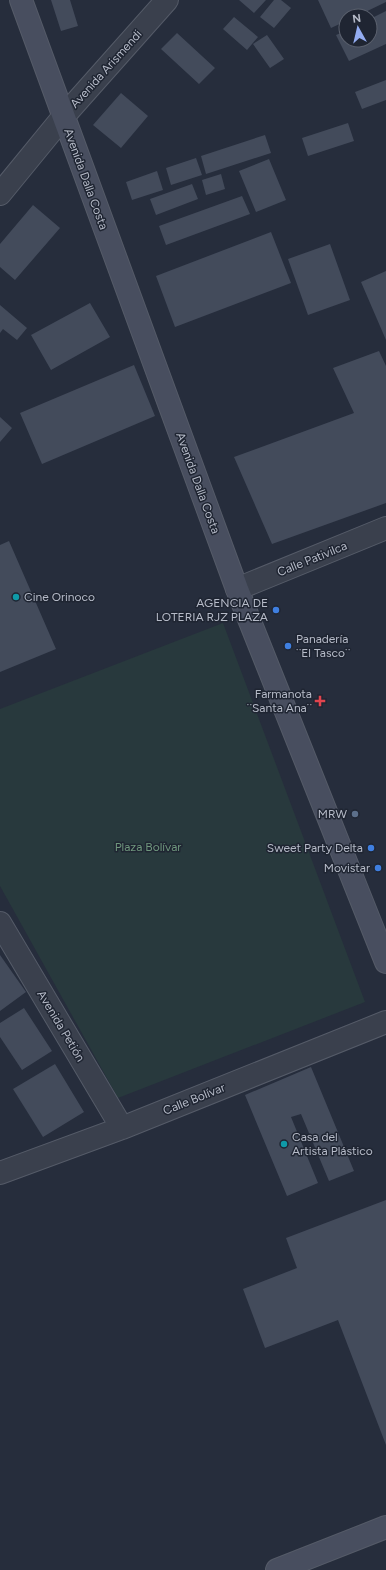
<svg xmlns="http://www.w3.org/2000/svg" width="386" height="1570" font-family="Figtree,sans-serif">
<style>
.green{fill:#28393d}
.building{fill:#434b5b}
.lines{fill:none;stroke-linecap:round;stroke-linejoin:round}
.street-casing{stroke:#555b68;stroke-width:24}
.secondary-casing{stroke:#555b68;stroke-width:24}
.street{stroke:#3a404d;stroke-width:22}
.secondary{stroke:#484e5f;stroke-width:22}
.culture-dot{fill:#0f9aa8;stroke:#1f2532;stroke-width:1.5}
.shop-dot{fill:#3f7fe0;stroke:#1f2532;stroke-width:1.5}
.health-dot{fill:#e0444e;stroke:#1f2532;stroke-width:1.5}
.service-dot{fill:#5c6f8a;stroke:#1f2532;stroke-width:1.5}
.labels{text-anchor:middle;stroke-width:3;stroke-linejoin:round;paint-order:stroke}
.street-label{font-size:12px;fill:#b6bbc8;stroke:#1f2532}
.poi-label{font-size:12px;fill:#b6bbc8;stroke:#1f2532;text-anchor:end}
.park-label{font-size:12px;fill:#6f977d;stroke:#1f2532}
</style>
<rect width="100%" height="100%" fill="#262d3c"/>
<path class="green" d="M223,623L365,1002L118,1098L0,886V709Z"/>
<path class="building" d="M51,0H70L78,26L61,31Z
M239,0H266L254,13Z
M274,0H281L291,8L274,28L260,17Z
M318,0H386V2L357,16H346V21L331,28Z
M386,11V44L349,61L336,35L346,31V40H370V19Z
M234,17L258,37L247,50L223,29Z
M177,33L215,68L199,84L161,49Z
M267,35L284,59L270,68L253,44Z
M386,80V100L362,109L355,92Z
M121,93L148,116L121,148L93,125Z
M348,123L354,141L308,156L302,138Z
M265,135L271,153L206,174L201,156Z
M196,158L202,175L171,185L166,168Z
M269,159L286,200L256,212L239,171Z
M157,171L163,190L132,200L126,182Z
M221,174L225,189L206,195L202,180Z
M192,184L198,199L156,215L150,199Z
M242,196L250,214L166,245L159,226Z
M33,205L60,228L15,280L0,267V244Z
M271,232L291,283L175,327L156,276Z
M330,244L350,300L308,315L288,259Z
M386,271V340L361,282Z
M90,303L110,337L51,370L31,335Z
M0,305L27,328L17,340L3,329L0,333Z
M379,351L386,366V503L272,544L234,457L354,413L333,368Z
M134,365L155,416L42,464L20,413Z
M0,417L12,428L0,442Z
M9,541L56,649L0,672V545Z
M0,955L26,992L0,1011Z
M24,1008L52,1051L22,1070L0,1037V1023Z
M55,1064L84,1112L43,1137L13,1089Z
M311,1067L354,1171L329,1181L301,1114L291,1117L318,1183L287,1196L245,1095Z
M386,1200V1445L338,1320L265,1348L243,1289L297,1268L286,1238Z"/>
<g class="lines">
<defs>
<path id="street" d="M0,194L63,117L167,0
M237,589L386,528
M0,923L122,1128
M0,1173L122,1128L386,1022"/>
<path id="secondary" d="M21,0L237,589L386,962
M277,1570L386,1527"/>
</defs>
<use href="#street" class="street-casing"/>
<use href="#secondary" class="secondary-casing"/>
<use href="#street" class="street"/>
<use href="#secondary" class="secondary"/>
</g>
<g class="culture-dot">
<circle cx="16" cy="597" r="4"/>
<circle cx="284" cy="1144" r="4"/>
</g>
<g class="shop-dot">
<circle cx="276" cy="610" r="4"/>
<circle cx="288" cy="646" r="4"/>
<circle cx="371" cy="848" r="4"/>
<circle cx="378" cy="868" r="4"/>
</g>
<path class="health-dot" d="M318 695h4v4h4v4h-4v4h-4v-4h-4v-4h4z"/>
<circle class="service-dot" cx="355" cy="814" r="4"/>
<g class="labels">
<g class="street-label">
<text transform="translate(106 69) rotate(-48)" y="4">Avenida Arismendi</text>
<text transform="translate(86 179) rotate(70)" y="4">Avenida Dalla Costa</text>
<text transform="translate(198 483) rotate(70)" y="4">Avenida Dalla Costa</text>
<text transform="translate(312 559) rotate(-22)" y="4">Calle Pativilca</text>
<text transform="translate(61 1026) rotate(59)" y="4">Avenida Petión</text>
<text transform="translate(194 1099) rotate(-22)" y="4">Calle Bolívar</text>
</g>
<g class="poi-label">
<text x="24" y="601" text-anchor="start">Cine Orinoco</text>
<text x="268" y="607">AGENCIA DE<tspan x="268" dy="14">LOTERIA RJZ PLAZA</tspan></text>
<text x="296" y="643" text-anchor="start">Panadería<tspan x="296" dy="14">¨El Tasco¨</tspan></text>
<text x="312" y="698">Farmanota<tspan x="312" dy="14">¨Santa Ana¨</tspan></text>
<text x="347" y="818">MRW</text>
<text x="363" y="852">Sweet Party Delta</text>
<text x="370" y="872">Movistar</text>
<text x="292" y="1141" text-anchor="start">Casa del<tspan x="292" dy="14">Artista Plástico</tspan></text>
</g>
<g class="park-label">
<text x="148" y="851">Plaza Bolívar</text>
</g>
</g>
<g transform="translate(358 28) rotate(352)"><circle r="19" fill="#1f2532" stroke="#5b616e"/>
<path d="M0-3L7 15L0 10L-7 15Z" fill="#93acf0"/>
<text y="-6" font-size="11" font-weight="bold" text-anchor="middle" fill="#b6bbc8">N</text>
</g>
</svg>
